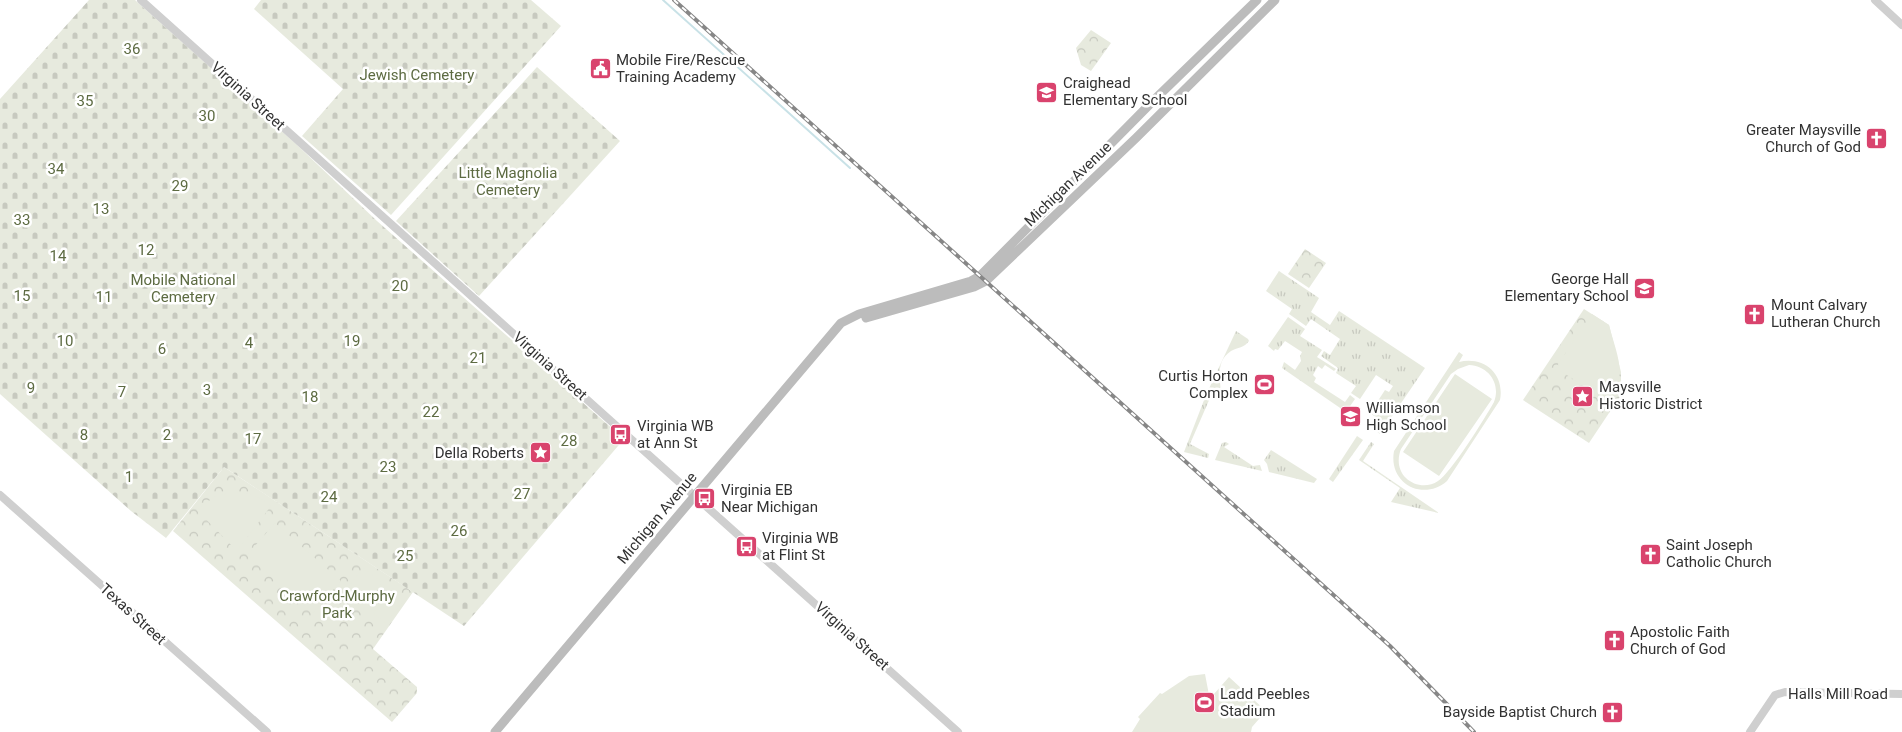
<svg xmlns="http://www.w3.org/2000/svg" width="1902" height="732" font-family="Roboto,sans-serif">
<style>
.grass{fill:url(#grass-tufts)}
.forest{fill:url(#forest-crowns)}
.cemetery{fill:url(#cemetery-stones)}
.pitch{fill:#e7eade;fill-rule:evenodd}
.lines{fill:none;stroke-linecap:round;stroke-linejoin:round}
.stream{stroke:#c9e2e7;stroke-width:2}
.tertiary{stroke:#cfcfcf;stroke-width:8}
.secondary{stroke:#bcbcbc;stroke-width:9}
.rail-casing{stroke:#878787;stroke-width:4}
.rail{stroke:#fff;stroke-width:2;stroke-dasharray:5.5;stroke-linecap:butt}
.labels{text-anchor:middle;stroke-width:5;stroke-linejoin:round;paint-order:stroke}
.park-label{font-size:15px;fill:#5d6b42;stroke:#fff}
.poi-label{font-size:15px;fill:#323232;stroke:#fff;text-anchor:start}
.street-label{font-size:15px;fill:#323232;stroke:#fff}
</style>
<defs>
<pattern id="grass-tufts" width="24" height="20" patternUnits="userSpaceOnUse" patternTransform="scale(1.25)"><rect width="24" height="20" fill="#e7eade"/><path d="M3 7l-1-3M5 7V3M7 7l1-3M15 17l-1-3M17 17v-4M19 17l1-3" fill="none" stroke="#c7c9bf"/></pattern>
<pattern id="forest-crowns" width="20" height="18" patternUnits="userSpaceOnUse" patternTransform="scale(1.25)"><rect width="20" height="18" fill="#e7eade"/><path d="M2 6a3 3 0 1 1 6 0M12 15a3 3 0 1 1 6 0" fill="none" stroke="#c7c9bf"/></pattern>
<pattern id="cemetery-stones" width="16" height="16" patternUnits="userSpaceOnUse" patternTransform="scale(1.25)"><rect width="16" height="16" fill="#e7eade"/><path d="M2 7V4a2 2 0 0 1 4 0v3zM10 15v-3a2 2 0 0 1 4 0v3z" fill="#c7c9bf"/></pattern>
</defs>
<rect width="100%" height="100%" fill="#fff"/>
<path class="grass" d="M1279,271L1319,298L1311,312L1330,325L1339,311L1425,368L1380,434L1372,428L1378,419L1370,413L1385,390L1389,392L1393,386L1376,375L1360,399L1351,393L1356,386L1336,373L1338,368L1321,356L1324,351L1330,355L1340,339L1311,319L1306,326L1289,314L1292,309L1266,291Z
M1288,317L1305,329L1300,336L1322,350L1317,357L1336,369L1334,371L1325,365L1322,369L1318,366L1313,375L1316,378L1314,382L1345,402L1350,395L1355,399L1346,412L1282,368L1284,362L1295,370L1301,361L1300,356L1302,352L1285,341L1278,350L1275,349L1274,351L1268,346Z
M1236,331L1248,339L1249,341C1244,348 1238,347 1231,351C1213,363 1222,383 1221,400L1210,398L1190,444L1209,454L1208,458L1184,452L1206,395Z
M1357,436L1363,440L1333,482L1329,479Z
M1226,442L1229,444L1224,447L1253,466L1260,465L1262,471L1215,460L1222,443Z
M1371,442L1374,444L1363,461L1439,513L1391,502L1400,488L1359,460Z
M1271,450L1317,479L1314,483L1269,472L1267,464L1264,460Z"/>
<path class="forest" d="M1091,30L1111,43L1091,71L1081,65L1076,48Z
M1305,249L1326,263L1309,288L1288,274Z
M1584,309L1609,325L1621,372V395L1589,443L1523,400Z
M224,467L413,592L373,649L417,687V693L392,722L173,531Z"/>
<path class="cemetery" d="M89,0H135L296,144L377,221L624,439L464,626L224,467L166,538L131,511L0,394V99Z
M261,0H531L561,26L391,215L302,136L343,89L254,9Z
M537,67L620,141L479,296L396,221Z"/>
<path class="pitch" d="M1592,314L1609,325C1616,354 1629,374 1609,402L1559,370L1558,364Z
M1459,352L1463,355L1459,362C1484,356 1505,374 1500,400L1447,481C1423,502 1388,483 1394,451ZM1469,365C1489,366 1501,384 1494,402C1485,418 1451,473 1438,481C1428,488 1414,486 1406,478C1398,470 1397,459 1401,449L1451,374L1458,369Z
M1455,374L1492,399L1439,476L1403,452Z
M233,492C248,492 260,496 271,506L239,548H234L197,510L214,497Z
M275,523L341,581L313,613L247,555Z
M363,568L382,582L367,606H363L345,591Z
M393,588L405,599L386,623L373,613Z
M1205,674L1209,695L1214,694L1229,677L1266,711L1252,727L1251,732H1132L1140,719L1138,717L1160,693L1162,694L1189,676Z"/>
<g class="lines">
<path class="stream" d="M663,0L850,168"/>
<path class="tertiary" d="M141,0L958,732
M1875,0L1902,25
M0,495L267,732
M1750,732L1775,695L1785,692L1902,694"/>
<path class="secondary" d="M866,318L974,287L986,281L1136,138L1275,0
M495,732L841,323L859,314L971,281L980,276L1153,101L1257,0"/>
<defs>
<path id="rail" d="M674,0L1390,646L1474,732"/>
</defs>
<use href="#rail" class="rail-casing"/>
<use href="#rail" class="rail"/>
</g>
<defs>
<symbol id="civic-square" viewBox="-11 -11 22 22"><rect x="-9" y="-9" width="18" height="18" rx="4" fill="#d9436d" stroke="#fff"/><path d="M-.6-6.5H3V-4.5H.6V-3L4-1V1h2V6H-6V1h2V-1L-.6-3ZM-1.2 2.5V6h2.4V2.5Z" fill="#fff"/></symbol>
<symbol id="school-square" viewBox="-11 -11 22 22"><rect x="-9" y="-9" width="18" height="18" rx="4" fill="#d9436d" stroke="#fff"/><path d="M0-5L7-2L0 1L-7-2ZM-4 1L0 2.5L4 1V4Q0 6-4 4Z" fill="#fff"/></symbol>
<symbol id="church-square" viewBox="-11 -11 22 22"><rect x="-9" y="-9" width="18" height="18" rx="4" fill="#d9436d" stroke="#fff"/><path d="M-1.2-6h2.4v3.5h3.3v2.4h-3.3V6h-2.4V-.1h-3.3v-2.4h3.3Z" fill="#fff"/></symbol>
<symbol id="stadium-square" viewBox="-11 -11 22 22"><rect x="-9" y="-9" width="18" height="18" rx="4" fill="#d9436d" stroke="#fff"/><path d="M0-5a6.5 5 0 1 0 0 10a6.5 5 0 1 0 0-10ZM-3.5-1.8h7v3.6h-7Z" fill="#fff"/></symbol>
<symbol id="sight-square" viewBox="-11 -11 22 22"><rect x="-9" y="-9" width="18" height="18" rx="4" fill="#d9436d" stroke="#fff"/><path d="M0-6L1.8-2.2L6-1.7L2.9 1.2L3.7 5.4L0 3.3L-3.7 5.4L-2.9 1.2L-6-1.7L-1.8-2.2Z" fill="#fff"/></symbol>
<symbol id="bus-square" viewBox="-11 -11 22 22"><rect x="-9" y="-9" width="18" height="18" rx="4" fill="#d9436d" stroke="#fff"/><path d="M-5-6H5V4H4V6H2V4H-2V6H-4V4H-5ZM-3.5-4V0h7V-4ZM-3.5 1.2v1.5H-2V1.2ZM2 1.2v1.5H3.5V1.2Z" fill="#fff"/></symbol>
</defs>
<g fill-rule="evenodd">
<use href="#civic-square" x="588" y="56" width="25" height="25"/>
<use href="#school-square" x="1034" y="80" width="25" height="25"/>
<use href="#church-square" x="1864" y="126" width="25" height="25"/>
<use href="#school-square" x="1632" y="276" width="25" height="25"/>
<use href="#church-square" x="1742" y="302" width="25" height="25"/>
<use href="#stadium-square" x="1252" y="372" width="25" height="25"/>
<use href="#sight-square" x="1570" y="384" width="25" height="25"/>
<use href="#school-square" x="1338" y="404" width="25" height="25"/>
<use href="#bus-square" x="608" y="422" width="25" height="25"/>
<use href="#sight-square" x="528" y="440" width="25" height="25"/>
<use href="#bus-square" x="692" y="486" width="25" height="25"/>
<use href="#bus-square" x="734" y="534" width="25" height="25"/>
<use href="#church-square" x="1638" y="542" width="25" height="25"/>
<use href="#church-square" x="1602" y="628" width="25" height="25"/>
<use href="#stadium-square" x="1192" y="690" width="25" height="25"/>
<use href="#church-square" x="1600" y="700" width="25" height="25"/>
</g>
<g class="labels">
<g class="park-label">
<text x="132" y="54">36</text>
<text x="417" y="80">Jewish Cemetery</text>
<text x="85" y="106">35</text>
<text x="207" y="121">30</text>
<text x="56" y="174">34</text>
<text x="508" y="178">Little Magnolia<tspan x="508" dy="17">Cemetery</tspan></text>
<text x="180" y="191">29</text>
<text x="101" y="214">13</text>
<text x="22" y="225">33</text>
<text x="146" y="255">12</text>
<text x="58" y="261">14</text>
<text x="183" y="285">Mobile National<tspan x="183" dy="17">Cemetery</tspan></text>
<text x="400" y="291">20</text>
<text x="22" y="301">15</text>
<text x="104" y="302">11</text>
<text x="65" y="346">10</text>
<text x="352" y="346">19</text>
<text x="249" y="348">4</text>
<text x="162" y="354">6</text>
<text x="478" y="363">21</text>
<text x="31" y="393">9</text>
<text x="207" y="395">3</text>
<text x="122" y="397">7</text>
<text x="310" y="402">18</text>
<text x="431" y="417">22</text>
<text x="84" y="440">8</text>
<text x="167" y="440">2</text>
<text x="253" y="444">17</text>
<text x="569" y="446">28</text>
<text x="388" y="472">23</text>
<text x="129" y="482">1</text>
<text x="522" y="499">27</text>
<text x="329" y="502">24</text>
<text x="459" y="536">26</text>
<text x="405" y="561">25</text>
<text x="337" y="601">Crawford-Murphy<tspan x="337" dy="17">Park</tspan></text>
</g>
<g class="poi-label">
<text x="616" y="65">Mobile Fire/Rescue<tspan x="616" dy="17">Training Academy</tspan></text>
<text x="1063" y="88">Craighead<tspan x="1063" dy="17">Elementary School</tspan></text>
<text x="1861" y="135" text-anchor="end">Greater Maysville<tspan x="1861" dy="17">Church of God</tspan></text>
<text x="1629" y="284" text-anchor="end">George Hall<tspan x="1629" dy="17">Elementary School</tspan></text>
<text x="1771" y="310">Mount Calvary<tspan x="1771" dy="17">Lutheran Church</tspan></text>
<text x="1248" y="381" text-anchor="end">Curtis Horton<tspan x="1248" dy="17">Complex</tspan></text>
<text x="1599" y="392">Maysville<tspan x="1599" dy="17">Historic District</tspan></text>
<text x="1366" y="413">Williamson<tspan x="1366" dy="17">High School</tspan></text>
<text x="637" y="431">Virginia WB<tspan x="637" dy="17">at Ann St</tspan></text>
<text x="524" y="458" text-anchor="end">Della Roberts</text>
<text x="721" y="495">Virginia EB<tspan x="721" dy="17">Near Michigan</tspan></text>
<text x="762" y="543">Virginia WB<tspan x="762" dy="17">at Flint St</tspan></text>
<text x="1666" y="550">Saint Joseph<tspan x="1666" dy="17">Catholic Church</tspan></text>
<text x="1630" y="637">Apostolic Faith<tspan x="1630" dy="17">Church of God</tspan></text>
<text x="1220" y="699">Ladd Peebles<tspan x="1220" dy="17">Stadium</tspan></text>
<text x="1597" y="717" text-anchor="end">Bayside Baptist Church</text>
</g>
<g class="street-label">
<text transform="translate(248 96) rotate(42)" y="5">Virginia Street</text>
<text transform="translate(1068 184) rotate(-44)" y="5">Michigan Avenue</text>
<text transform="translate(550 366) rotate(42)" y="5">Virginia Street</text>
<text transform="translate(657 518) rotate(-50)" y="5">Michigan Avenue</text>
<text transform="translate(133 614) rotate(42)" y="5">Texas Street</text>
<text transform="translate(852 636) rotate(42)" y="5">Virginia Street</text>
<text x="1838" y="699">Halls Mill Road</text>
</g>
</g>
</svg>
